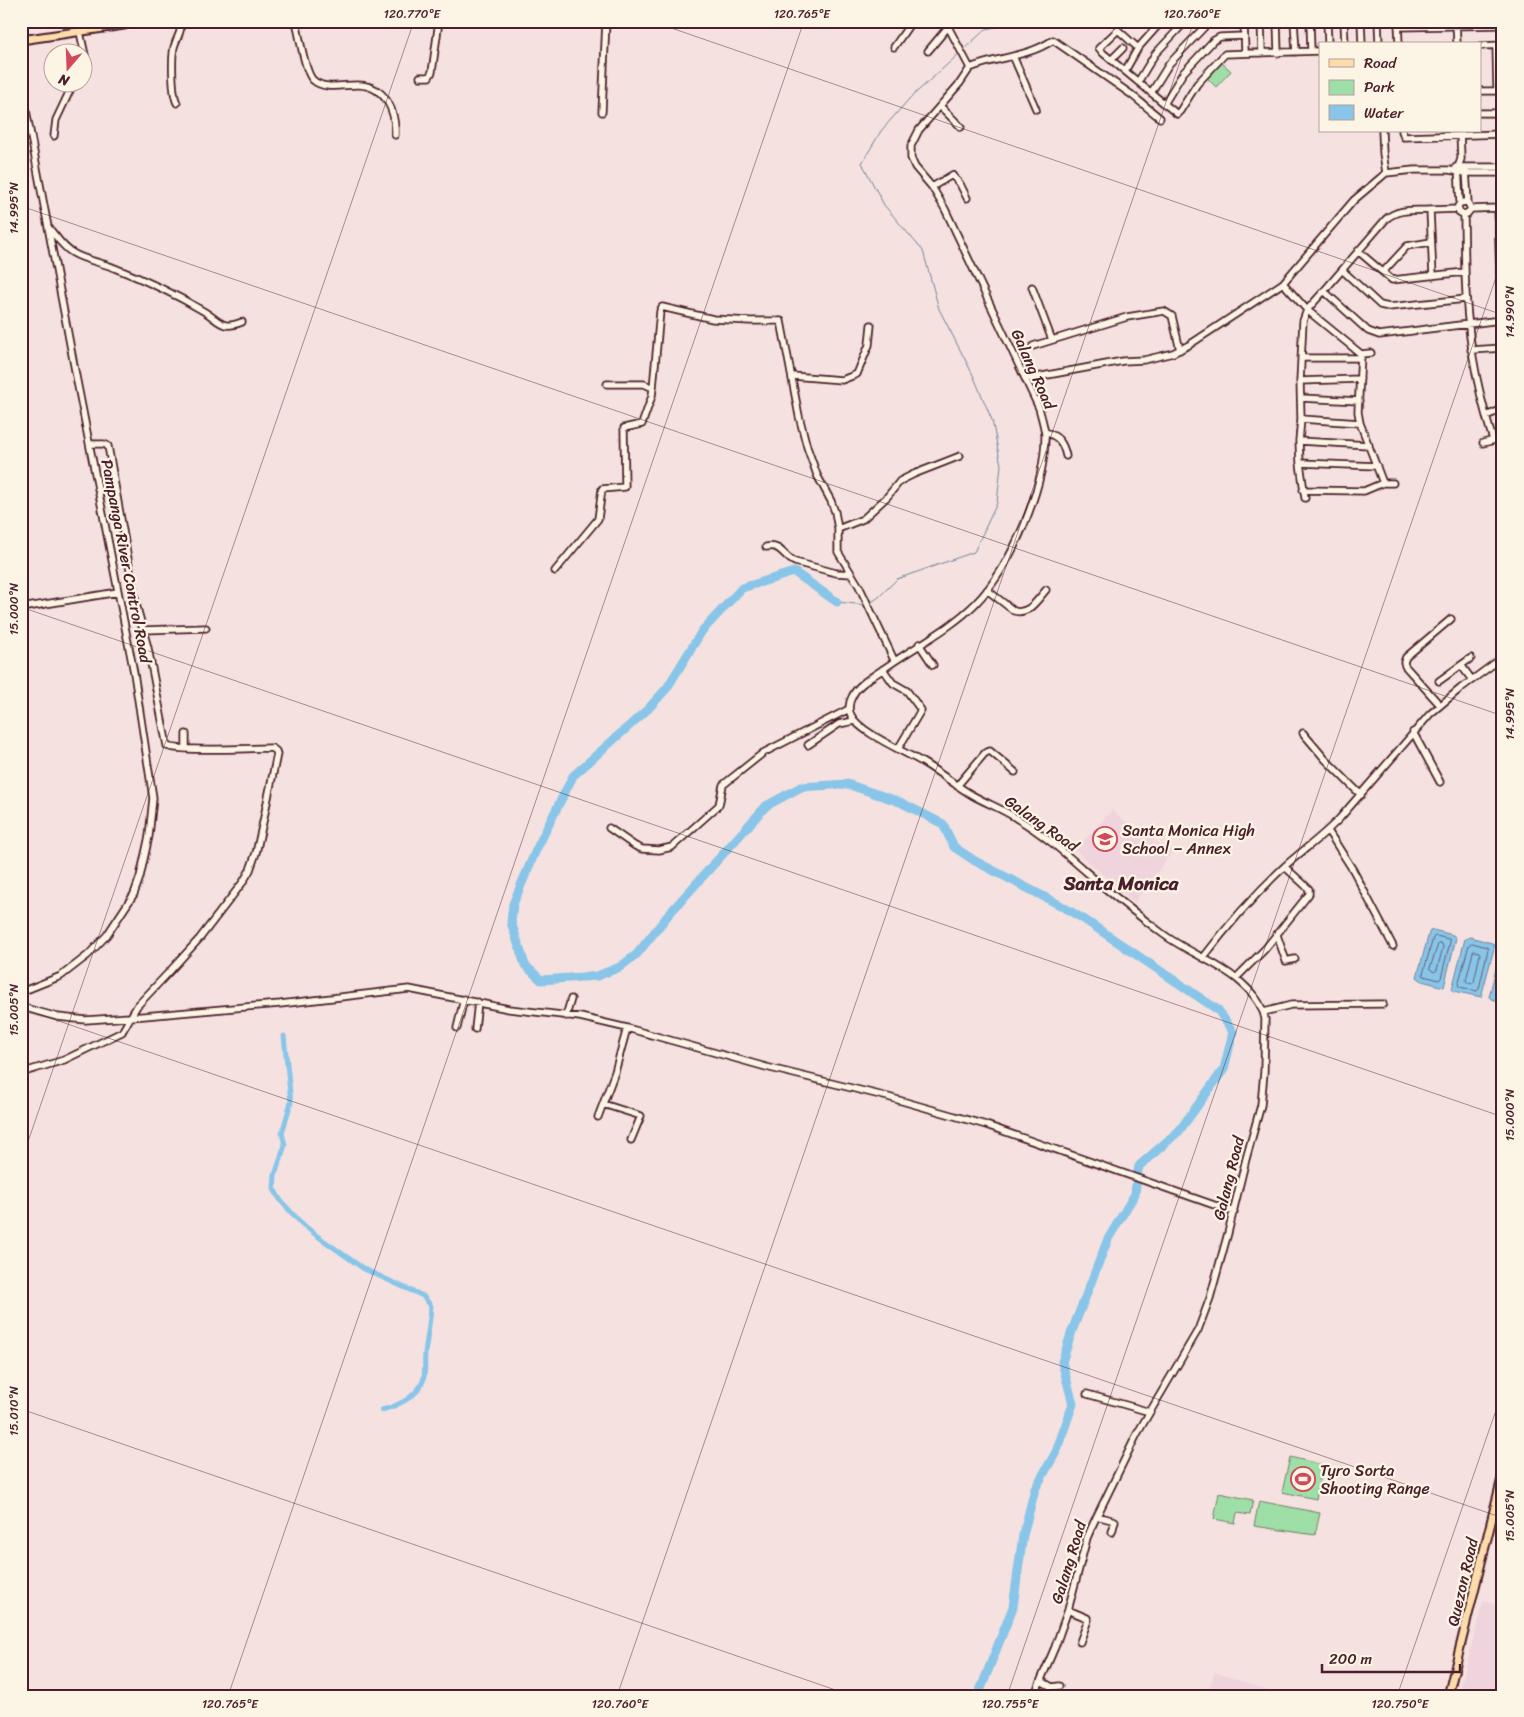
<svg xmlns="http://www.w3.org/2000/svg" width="1524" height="1717" font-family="Sriracha,sans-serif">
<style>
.built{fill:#f0d4dd}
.green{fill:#9edea7;stroke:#747e69}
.water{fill:#88c5e8;stroke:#6f839c}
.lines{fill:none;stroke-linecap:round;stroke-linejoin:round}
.shore{stroke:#636177;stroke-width:1}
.stream{stroke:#6f839c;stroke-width:1}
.canal{stroke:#88c5e8;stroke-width:5}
.river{stroke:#88c5e8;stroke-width:9}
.minor-casing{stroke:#4a1f2b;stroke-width:9}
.major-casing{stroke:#4a1f2b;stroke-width:11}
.minor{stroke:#fcf5e5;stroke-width:5.5}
.major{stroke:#fddcac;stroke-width:7}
.ticks{fill:none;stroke:#4a1f2b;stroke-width:1;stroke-opacity:0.45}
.labels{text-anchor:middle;stroke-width:4.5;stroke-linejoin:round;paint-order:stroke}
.street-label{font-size:16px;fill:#4a1f2b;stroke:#fcf5e5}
.poi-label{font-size:16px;fill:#4a1f2b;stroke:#fcf5e5;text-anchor:start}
.quarter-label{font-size:19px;font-weight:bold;fill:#4a1f2b;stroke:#fcf5e5}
.neatline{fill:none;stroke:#4a1f2b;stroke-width:2}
.ticks-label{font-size:12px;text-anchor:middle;fill:#4a1f2b}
</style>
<rect width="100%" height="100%" fill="#f5e2e0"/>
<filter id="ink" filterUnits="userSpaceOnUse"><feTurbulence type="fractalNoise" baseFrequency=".02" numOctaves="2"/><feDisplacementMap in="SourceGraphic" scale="10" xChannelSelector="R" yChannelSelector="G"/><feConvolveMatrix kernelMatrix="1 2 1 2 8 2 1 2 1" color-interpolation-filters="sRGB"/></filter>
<g filter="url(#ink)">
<path class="built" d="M1112,810L1133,828L1173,851L1134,903L1075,850Z
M1483,1601L1503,1606V1696H1458Z
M1215,1672L1284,1696H1206Z"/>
<path class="green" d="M1221,62L1231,71L1216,87L1207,78Z
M1290,1457L1323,1465L1316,1499L1282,1492Z
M1219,1493L1253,1500L1250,1515L1237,1513L1235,1523L1214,1519Z
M1259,1501L1320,1513L1315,1535L1254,1526Z"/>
<path class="water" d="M1433,930L1453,935L1456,938L1444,987L1422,981L1417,977L1429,933L1430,931Z
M1470,937L1492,943L1495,945L1481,997L1453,991L1452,989L1465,939Z
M1501,948H1503V1002L1491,999L1489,997Z"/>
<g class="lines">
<path class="shore" d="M1436,936L1449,939L1450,942L1441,978L1439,980L1424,976L1423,974L1433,938Z
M1439,943L1442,944L1443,947L1437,970L1434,972L1430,969Z
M1472,943L1487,947L1488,949L1479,989L1477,991L1460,987L1458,985L1469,945Z
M1475,951L1479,952L1480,954L1474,982L1471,984L1467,982L1466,980L1473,952Z"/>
<path class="stream" d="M963,50L986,29L1021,21
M837,602L866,605
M870,603L879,597L897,579L974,552L997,503L1001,465L992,420L973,375L939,309L923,251L884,205L862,163L881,131L909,99L960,53"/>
<path class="canal" d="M284,1036L291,1102L282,1133L285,1145L275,1175L274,1189L281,1201L301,1223L316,1235L364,1269L423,1296L431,1306C430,1322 427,1338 425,1353C424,1363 426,1372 423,1381C417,1397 397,1406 382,1410"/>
<path class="river" d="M837,602L794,572L742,588L702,631L667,688L648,709L573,776L536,850L513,904L511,922L525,965L541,980L597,976L620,967L637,954L669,914L766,806L801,787L847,784L900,802L943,824L954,847L975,861L1060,905L1085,920L1218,1010L1233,1032L1224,1069L1179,1131L1139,1166L1137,1176
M978,1696L1013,1607L1023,1535L1035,1489L1056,1452L1073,1404L1062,1362L1072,1331L1108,1239L1135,1194L1136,1185"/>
<defs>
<path id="minor" d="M296,21C299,34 305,73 313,80C325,91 345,84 359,85C386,86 396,112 395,135
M945,21L970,68L960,83L919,130L911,146V158L915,167L932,187L945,209L1039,408C1041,416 1044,425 1045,434C1046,486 1011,568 975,604C949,630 912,648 882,670C872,677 857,685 852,697C849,702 848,710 851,715C858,732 906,752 922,762C939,772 955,785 972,795C986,803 1002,809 1016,818C1044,834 1068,856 1092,877C1114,896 1139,916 1163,934C1186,951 1214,961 1237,979C1250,990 1262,1002 1265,1019L1264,1072L1261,1105L1246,1159L1228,1233L1210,1298L1198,1330L1137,1434L1094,1522L1087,1538L1068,1610L1055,1647L1034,1696
M1244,21L1245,53
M1261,21L1262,53
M1277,21L1278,53
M1294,21L1296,52
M1310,21L1311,51
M1327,21L1328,44
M1344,21L1345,44
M1361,21L1362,44
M1378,21L1379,44
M1398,21L1399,44
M1456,21L1457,44
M1398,27L1503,25
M80,32L85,55L82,64
M1480,46L1503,45
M1496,46L1497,91
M894,47L912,21
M1138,48L1118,30L1099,48L1103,53L1177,114L1180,111L1197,84L1225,54L1320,51
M928,51L948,27
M1013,56L1036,109
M1111,60L1123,48
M970,68C996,57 1029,57 1053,40L1132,95L1160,118
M1125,71L1138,48L1162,21
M420,77H429L432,72L439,21
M1138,82L1155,54L1186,21
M21,83L76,376L134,673L153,798L149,836L140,877L134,894L107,935L88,955L61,976L21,992
M1480,91H1503
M1151,93L1169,64L1210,21
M177,103C172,94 171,53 175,44C178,35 182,32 180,21
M1164,104L1183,73L1213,41L1220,37L1244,36
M940,106L961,127
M602,112L606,21
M1480,113H1503
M1382,131L1383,153L1386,173
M1402,131L1404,137L1503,134
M54,136L56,120L74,82
M1456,167H1503
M1466,169L1468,203
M932,187L952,175L960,184L967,198
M1460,203L1458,167L1461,159L1460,131
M1471,209L1468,203L1466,202L1460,203L1458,206L1459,212L1464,215L1467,214L1471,209L1498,208L1501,320H1503
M1430,210L1458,209
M1464,215L1465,272
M49,228C56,236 63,248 73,253C84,260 100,262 112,267C143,279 177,295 205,312C221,322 222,330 242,322
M1358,251L1392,280L1465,272C1467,332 1475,383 1493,440
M1342,270L1380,305L1389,307L1466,299
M1383,272L1407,246L1431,242
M1433,276L1430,210C1414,211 1399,208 1386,219L1324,291L1368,331L1379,335L1501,320
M1283,283L1307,310L1361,354L1358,412L1360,423L1383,483
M1032,287L1052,340
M1033,346L1127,317L1164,311L1172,316L1180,350
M1501,348L1503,356
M1471,350L1503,348
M1361,354L1371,353
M1301,358H1361
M792,376L842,380L857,374L869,345L871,325
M1026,379L1123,361L1144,360L1173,353L1189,345L1283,283L1354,200L1386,173L1414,170H1449L1466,173H1503
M1300,381L1360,379
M607,384H644L653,388L660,311L662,307L713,319L750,321H781L799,416L807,447L817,475L831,501L835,512L838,529V552L859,586L894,660
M1301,398L1359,401
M1486,416L1503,409
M1301,419L1360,423
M1045,432C1058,436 1063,442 1066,456
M1299,441L1369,445
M1483,443L1503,438
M1300,463L1377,466
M1303,490L1364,491L1383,483H1393
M1305,498L1300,463L1299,441L1301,419L1300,381L1303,321L1307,310L1324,291
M838,529L863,519L887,497L900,481L914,474L960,456
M766,547C782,544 783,557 795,562L836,573L852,574
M555,571L598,519L602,489L625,487L624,428L642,424L652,396L653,388
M987,590L1014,611C1029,615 1037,600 1046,590
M21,608L118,592
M143,630L206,628
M919,644L933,665
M1461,665L1472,680
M883,669L893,683L907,691L921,710L898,749
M1439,681L1471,658
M1440,705L1405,666L1404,662L1406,657L1451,619
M1413,732L1440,782
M1303,733L1325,759L1361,795
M808,745L839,724L854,721
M186,748V734
M957,786L985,753L990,751L1015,772
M609,828L635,846L642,849L659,850L672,847L719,805L723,785L763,753L849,709
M1328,831L1353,870L1393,946
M1277,935L1286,961L1295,959
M1203,958C1228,925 1255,894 1285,866C1303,850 1323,836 1340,818L1430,714L1461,688L1503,657
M1236,978L1265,949L1309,894V889L1285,867
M21,1007L58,1017L86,1020L144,1016L280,1004L409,989L509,1009L580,1017L627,1028L766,1067L888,1097L986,1125L1234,1212
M1264,1012L1291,1005L1383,1004
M566,1016L571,999
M457,1028L464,999
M475,1029L478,1002
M21,1073L64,1060L122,1032L137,1006L170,971L200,938L243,882L250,870L256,853L263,822L277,754L276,751L272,748C254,748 179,752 167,746L148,648L136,604L108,446L104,444H90
M603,1104L641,1116L631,1140
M598,1117L615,1072L627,1028
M1087,1394L1150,1412
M1097,1516L1115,1521L1112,1532
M1068,1610L1087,1618L1088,1620L1080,1642
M1041,1681L1052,1687L1059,1686"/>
<path id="major" d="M21,40L124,25L136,21
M1448,1696L1503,1474"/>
</defs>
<use href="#minor" class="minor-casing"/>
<use href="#major" class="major-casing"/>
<use href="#minor" class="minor"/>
<use href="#major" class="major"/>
</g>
</g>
<path class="ticks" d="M651,21L1503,315M21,30L24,21M21,206L1503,716M21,607L1503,1117M21,1008L1503,1518M21,1162L414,21M21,1409L853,1696M228,1696L804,21M617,1696L1194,21M1007,1696L1503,257M1397,1696L1503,1390"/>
<defs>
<symbol id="school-ring" viewBox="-11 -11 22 22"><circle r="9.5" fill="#fcf5e5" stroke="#d1495b" stroke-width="1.5"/><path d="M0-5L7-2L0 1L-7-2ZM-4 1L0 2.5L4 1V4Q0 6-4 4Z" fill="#d1495b"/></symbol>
<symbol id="stadium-ring" viewBox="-11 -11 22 22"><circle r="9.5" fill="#fcf5e5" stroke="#d1495b" stroke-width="1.5"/><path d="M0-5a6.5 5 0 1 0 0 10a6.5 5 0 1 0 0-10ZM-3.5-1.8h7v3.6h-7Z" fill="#d1495b"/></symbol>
</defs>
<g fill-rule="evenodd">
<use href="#school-ring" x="1091" y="825" width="28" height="28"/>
<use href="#stadium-ring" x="1289" y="1465" width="28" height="28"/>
</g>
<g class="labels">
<g class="street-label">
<text transform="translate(1034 369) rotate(66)" y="6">Galang Road</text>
<text transform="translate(127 561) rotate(79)" y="6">Pampanga River Control Road</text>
<text transform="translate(1042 823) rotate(35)" y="6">Galang Road</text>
<text transform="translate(1228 1178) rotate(-76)" y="6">Galang Road</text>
<text transform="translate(1068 1562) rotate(-73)" y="6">Galang Road</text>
<text transform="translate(1462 1582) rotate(-77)" y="6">Quezon Road</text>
</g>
<g class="poi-label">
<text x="1122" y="836">Santa Monica High<tspan x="1122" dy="18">School – Annex</tspan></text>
<text x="1320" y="1476">Tyro Sorta<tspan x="1320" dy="18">Shooting Range</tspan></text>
</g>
<g class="quarter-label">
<text x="1121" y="890">Santa Monica</text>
</g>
</g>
<rect width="1524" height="1717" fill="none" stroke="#fcf5e5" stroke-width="55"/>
<rect x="1319" y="42" width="162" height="90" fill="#fcf5e5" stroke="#b59f9b"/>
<rect x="1329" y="59" width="25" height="8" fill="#fddcac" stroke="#b59f9b"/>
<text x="1364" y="68" font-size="15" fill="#4a1f2b">Road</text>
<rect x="1329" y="80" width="25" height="15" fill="#9edea7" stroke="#b59f9b"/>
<text x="1364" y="92" font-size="15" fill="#4a1f2b">Park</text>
<rect x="1329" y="105" width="25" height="15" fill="#88c5e8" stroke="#b59f9b"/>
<text x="1364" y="118" font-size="15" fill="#4a1f2b">Water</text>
<g transform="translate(68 68) rotate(199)"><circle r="24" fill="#fcf5e5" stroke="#b59f9b"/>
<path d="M0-4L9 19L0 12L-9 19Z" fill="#d1495b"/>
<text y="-8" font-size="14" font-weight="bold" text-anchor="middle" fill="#4a1f2b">N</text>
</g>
<path d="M1322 1664v8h138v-8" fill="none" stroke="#4a1f2b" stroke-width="2.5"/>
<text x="1329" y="1664" font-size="15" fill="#4a1f2b" stroke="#fcf5e5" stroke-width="4" paint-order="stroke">200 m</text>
<rect x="28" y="28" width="1468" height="1662" class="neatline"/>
<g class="ticks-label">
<text x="412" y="18">120.770°E</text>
<text x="802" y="18">120.765°E</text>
<text x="1192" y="18">120.760°E</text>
<text transform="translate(14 208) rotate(-90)" y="4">14.995°N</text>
<text transform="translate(1510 312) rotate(-90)" y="4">14.990°N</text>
<text transform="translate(14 609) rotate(-90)" y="4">15.000°N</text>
<text transform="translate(1510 714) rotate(-90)" y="4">14.995°N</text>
<text transform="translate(14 1010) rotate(-90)" y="4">15.005°N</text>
<text transform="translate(1510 1115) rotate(-90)" y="4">15.000°N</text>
<text transform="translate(14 1411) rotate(-90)" y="4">15.010°N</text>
<text transform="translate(1510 1516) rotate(-90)" y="4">15.005°N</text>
<text x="230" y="1708">120.765°E</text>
<text x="620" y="1708">120.760°E</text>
<text x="1010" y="1708">120.755°E</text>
<text x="1400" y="1708">120.750°E</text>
</g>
</svg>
